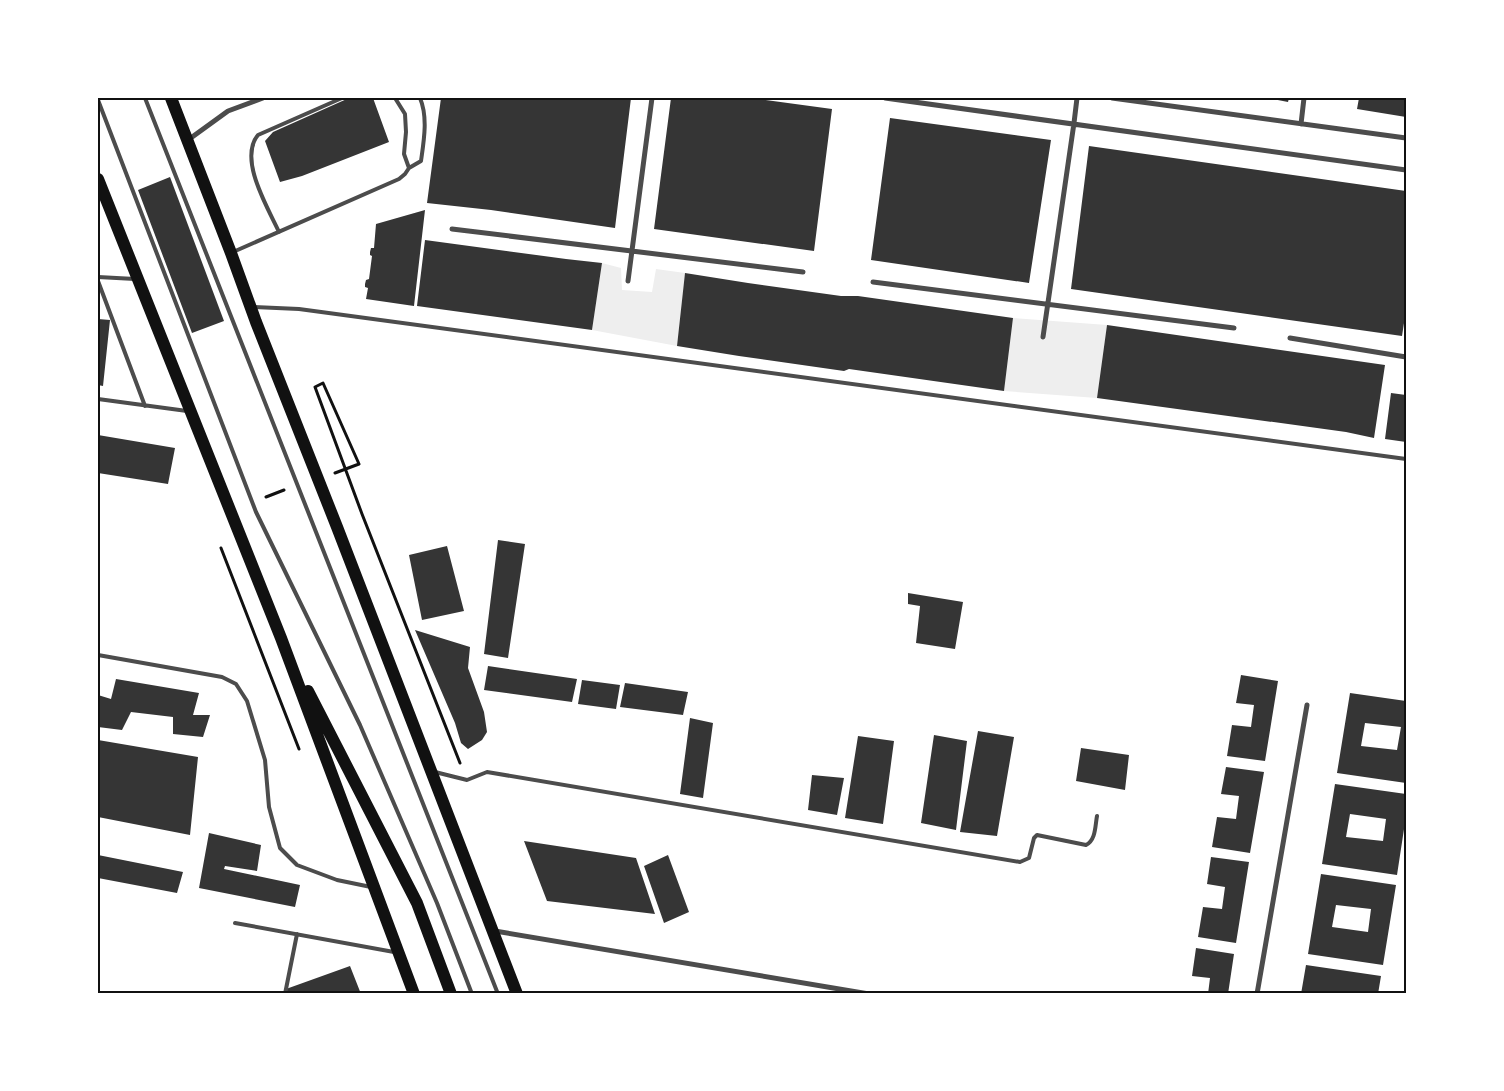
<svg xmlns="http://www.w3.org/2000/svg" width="1504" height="1091" font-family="'Exo 2',sans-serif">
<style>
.green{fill:#eee}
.building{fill:#353535;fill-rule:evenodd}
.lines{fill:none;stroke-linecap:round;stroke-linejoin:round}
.path{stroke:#111;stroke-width:3}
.service{stroke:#4c4c4c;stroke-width:4}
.minor{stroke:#4c4c4c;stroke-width:5}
.primary{stroke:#111;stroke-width:12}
.neatline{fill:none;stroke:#111;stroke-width:2}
</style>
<rect width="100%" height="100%" fill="#fff"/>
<path class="green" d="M602,263L621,268L622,290L652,292L656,269L685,273L677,346L592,330Z
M1013,318L1107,325L1097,398L1004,391Z"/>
<path class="building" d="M349,98H373L389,142L302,176L280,182L265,141L273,132Z
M441,98H631L615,228L491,210L427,203Z
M671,98H751L832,109L814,251L654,229Z
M1267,98H1289L1288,102Z
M1359,98H1406V117L1357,109Z
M890,118L1051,140L1029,283L871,260Z
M1089,146L1406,191V310L1402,336L1071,289Z
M170,177L224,321L192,333L138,190Z
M425,210L414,306L366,299L368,288L365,287V284L366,280L369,279L372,256L370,255V252L371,248H374L376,224Z
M425,240L566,259L602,263L592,330L417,306Z
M685,273L748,283L841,296H858L1013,318L1004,391L849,369L844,371L739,356L677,346Z
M98,319L110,320L103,386L98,385Z
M1107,325L1385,365L1374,438L1346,432L1097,398Z
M1391,393L1406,395V442L1385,439Z
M98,435L175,448L168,484L98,473Z
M498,540L525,544L508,658L484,654Z
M447,546L464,611L422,620L409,555Z
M908,593L963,602L955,649L916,643L920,606L908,604Z
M415,630L470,647L468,668L484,712L487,732L482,740L468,749L461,743L455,723Z
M488,666L577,679L572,702L484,690Z
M1241,675L1278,681L1265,761L1227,756L1232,725L1251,727L1254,705L1236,703Z
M116,679L199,693L193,715H210L203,737L173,734V717L131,712L122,730L98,727V695L111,699Z
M582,680L620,685L616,709L578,704Z
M625,683L688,692L683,715L620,707Z
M1350,693L1406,701V783L1337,773ZM1365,723L1401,727L1397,750L1361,746Z
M690,718L713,723L703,798L680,794Z
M978,731L1014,737L997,836L960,832Z
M934,735L967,741L956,830L921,823Z
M858,736L894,741L883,824L845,818Z
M98,740L198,757L190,835L98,817Z
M1081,748L1129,755L1125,790L1076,781Z
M1226,767L1264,772L1250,853L1212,847L1217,817L1236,819L1239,796L1221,794Z
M812,775L844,778L837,815L808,810Z
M1335,784L1406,794V816L1397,875L1322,864ZM1350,814L1386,819L1383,841L1346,837Z
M209,833L261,845L257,871L225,866L224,869L300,885L295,907L199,888Z
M524,841L636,858L655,914L547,901Z
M98,855L183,872L177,893L98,878Z
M668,855L689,912L664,923L644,866Z
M1211,857L1249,862L1236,943L1198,937L1203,907L1222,909L1225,887L1207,884Z
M1321,874L1396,885L1383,965L1308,954ZM1336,905L1371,909L1368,932L1332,927Z
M1196,948L1234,954L1228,994H1208L1210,978L1192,976Z
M1306,965L1381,976L1378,994H1301Z
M350,966L361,994H288L286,989Z"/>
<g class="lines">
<path class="path" d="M335,473L359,464L323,383L315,387L362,514L460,763
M266,497L284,490
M221,548L299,749"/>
<path class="service" d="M145,98L498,994
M395,98L405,114L406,132L404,154L409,168
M98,100L256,512L360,725L437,903L472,994
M279,232C268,208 238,159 258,135L342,98
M233,252L399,179L405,174L409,168L421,161C424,140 428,117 420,98
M98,277L135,279
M98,281L145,406
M254,307L299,309L1406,459
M98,399L187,411
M98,655L222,677L236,684L247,701L265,760L269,807L280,848L297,865L337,880L371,887
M435,772L467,780L487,772L1020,862L1029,858L1034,838L1037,835L1086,845C1096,840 1095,826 1097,816
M235,923L394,952
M285,994L297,934"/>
<path class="minor" d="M885,98L1406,170
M1112,98L1406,138
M1301,124L1304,98
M188,140L228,111L263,98
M452,229L803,272
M628,281L652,98
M873,282L1234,328
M1043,337L1074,123L1077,98
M1290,338L1406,357
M495,931L869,994
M1257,994L1307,705"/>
<path class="primary" d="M171,98L231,253L256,322L337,527L517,994
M98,179L281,638L414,994
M308,691L417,903L451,994"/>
</g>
<rect width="1504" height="1091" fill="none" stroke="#ffffff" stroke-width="198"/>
<rect x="99" y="99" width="1306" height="893" class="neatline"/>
</svg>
